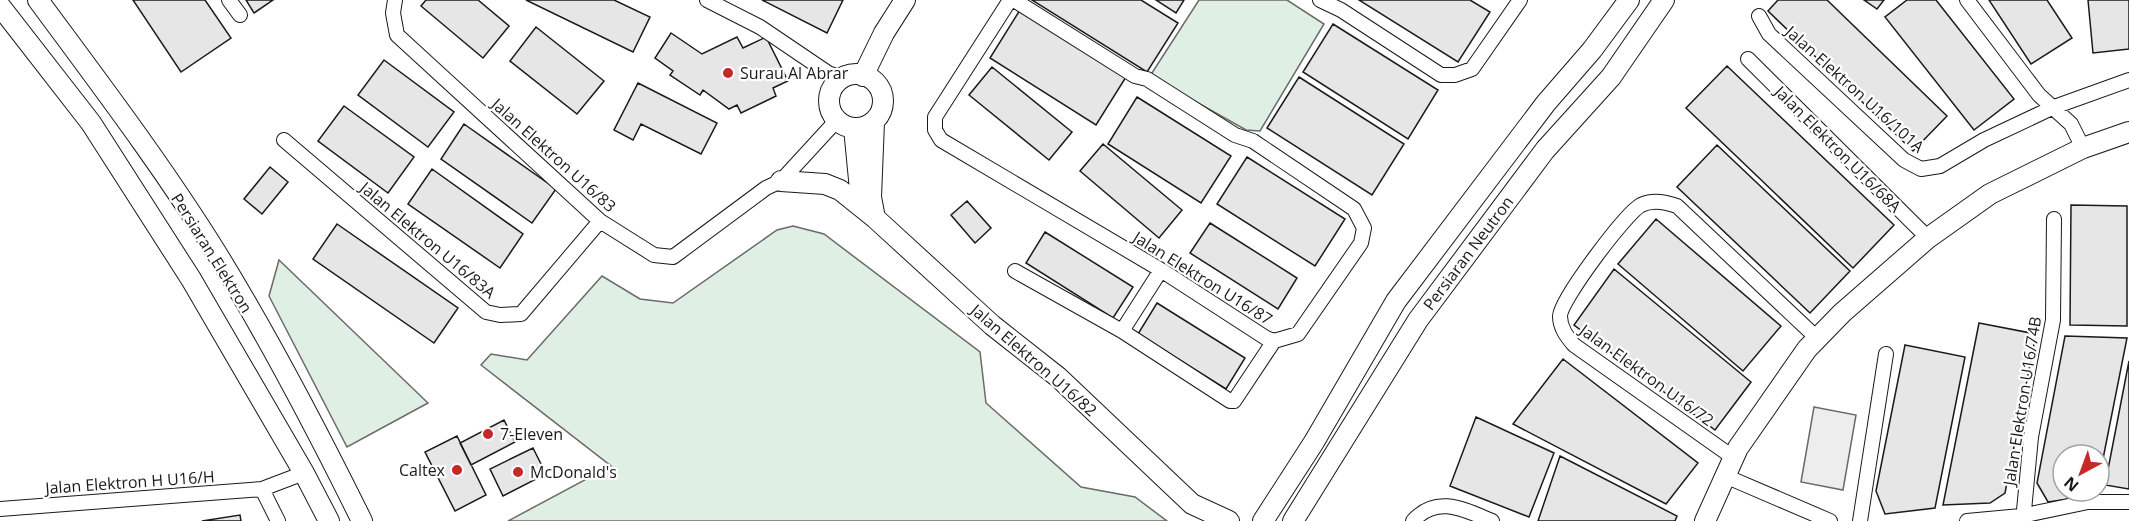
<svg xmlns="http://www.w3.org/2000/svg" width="2129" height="521" font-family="'Open Sans',sans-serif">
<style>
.green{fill:#e0efe3;stroke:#6a6a6a;stroke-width:1.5}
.parking{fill:#ededed;stroke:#6a6a6a;stroke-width:1.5}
.building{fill:#e6e6e6;stroke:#1a1a1a;stroke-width:1.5}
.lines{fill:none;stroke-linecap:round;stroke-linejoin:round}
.street-casing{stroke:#1a1a1a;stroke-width:16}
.secondary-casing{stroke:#1a1a1a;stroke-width:22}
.street{stroke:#fff;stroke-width:14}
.secondary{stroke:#fff;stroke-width:20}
.poi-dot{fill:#c62828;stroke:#fff;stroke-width:2}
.labels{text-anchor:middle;stroke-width:4.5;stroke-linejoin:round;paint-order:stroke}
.poi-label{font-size:16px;fill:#1a1a1a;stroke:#fff;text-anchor:start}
.street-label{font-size:16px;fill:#1a1a1a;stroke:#fff}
</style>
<rect width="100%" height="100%" fill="#fff"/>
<path class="green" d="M1199,0H1287L1324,24L1260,131L1246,130L1150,76Z
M793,226L824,234L980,352L986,403L1081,487L1135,497L1167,521H508L611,466L481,365L491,354L527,360L602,276L640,299L673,303L777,230Z
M279,260L428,403L347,447L269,296Z"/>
<path class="parking" d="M1814,407L1856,415L1843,490L1801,482Z"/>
<path class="building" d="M133,0H205L231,38L181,72Z
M246,0H273L254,13Z
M426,0H478L509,26L483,58L421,6Z
M526,0H614L650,17L633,52Z
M762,0H843L827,33Z
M1032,0H1141L1178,23L1147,72Z
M1156,0H1184L1176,13Z
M1359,0H1470L1490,12L1458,62Z
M1778,0H1827L1947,116L1913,151L1768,11Z
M1864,0H1884L1877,9Z
M1907,0H1936L2014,99L1974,130L1885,17Z
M1989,0H2047L2072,38L2031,64Z
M2088,0H2129V49L2093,53Z
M1020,10L1126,77L1096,125L990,58Z
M1333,24L1438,90L1408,139L1303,72Z
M536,27L604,81L577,114L510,61Z
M671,33L702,54L737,37L743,48L766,37L788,81L773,88L776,96L741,113L737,105L729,109L703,90L700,95L670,75L673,71L655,58Z
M384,60L454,112L428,147L358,95Z
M1727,66L1894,225L1853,268L1686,108Z
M992,67L1072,132L1049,160L969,95Z
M1299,77L1404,144L1372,195L1267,128Z
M638,83L717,123L701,154L641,124L633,140L614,130Z
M1137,97L1231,156L1201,203L1108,144Z
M344,106L414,157L388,193L318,141Z
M464,124L556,189L532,223L441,159Z
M1103,144L1182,210L1159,238L1080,171Z
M1717,145L1850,271L1810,313L1677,187Z
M1247,157L1345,219L1315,266L1217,204Z
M270,167L288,182L262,214L244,199Z
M432,169L523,234L500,268L408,204Z
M967,201L991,228L975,243L951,215Z
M2071,205L2127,206V326L2070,325Z
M1656,219L1781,326L1743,371L1618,264Z
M1210,223L1297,278L1278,309L1190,253Z
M337,224L458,308L434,343L313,259Z
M1045,232L1133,287L1113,318L1026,263Z
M1614,269L1751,382L1715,430L1574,325Z
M1157,303L1245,358L1226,389L1138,334Z
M1979,323L2036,334L2005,493L1990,503L1943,505Z
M2065,336L2127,338L2099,479V455H2063V491H2097L2096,495L2048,502L2037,483Z
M1905,345L1965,357L1935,508L1885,514L1876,491Z
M1563,359L1698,463L1666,504L1513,424Z
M2129,361V489L2105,485Z
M1476,417L1554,453L1529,517L1450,486Z
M504,420L515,442L471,465L460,443Z
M457,436L486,495L455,511L425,452Z
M533,448L546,474L503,496L490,469Z
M1560,456L1677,516L1675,521H1538Z
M240,515L241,521H202Z"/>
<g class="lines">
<defs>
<path id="street" d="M229,0L240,15
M395,0L393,13L397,35L600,221L654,255L673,257L766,188L781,181L837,120
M707,0L760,27L828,73L842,78
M1010,0L935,117V130L941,140L1161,270L1266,338L1274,341L1298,334L1361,243L1364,228L1354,209L1253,141L1235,135L1147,79L1135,76L1014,0
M1320,0L1341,10L1441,75H1455L1472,69L1520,0
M1967,0L2039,95L2071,124L2083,148
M1759,16L1769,34L1904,160L1921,169L1940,166L1984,140L2054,107L2129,80
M1748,59L1928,238
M284,140L486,312L500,315L521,314L600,221
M1015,271L1122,331L1230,401H1234L1274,341
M1122,331L1161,270
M1734,458L1574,345C1567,337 1560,328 1560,316C1561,299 1626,213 1641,205C1653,199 1666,202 1677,206L1818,339
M1725,476L1830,521
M262,489L278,521
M0,509L262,489L304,473
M1413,521C1437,494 1465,510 1492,521
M1860,521L1886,354
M1967,521L2021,516L2088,502H2129
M2023,521L2031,437L2053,320L2054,219"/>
<path id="secondary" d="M38,0C100,84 164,168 219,257C271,342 318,432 362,521
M0,6L91,123L191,279L304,473L329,521
M829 101a27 27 0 1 1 54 0a27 27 0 1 1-54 0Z
M863,76L884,33L905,0
M874,122L871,197L875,218
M854,128L860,190
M781,181L825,184L840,190L875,218L992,325L1058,377L1192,504L1229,521
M1263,521L1314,442L1396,301L1546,103L1592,50L1629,0
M1293,521L1418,320L1545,150L1611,77L1664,0
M1705,521L1738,448L1807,349L1842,313L1928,238L1990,194L2083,148L2129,132"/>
</defs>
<use href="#street" class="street-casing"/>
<use href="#secondary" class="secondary-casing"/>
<use href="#street" class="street"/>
<use href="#secondary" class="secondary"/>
</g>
<g class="poi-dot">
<circle cx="728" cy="73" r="6"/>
<circle cx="488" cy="434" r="6"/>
<circle cx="457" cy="470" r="6"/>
<circle cx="518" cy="472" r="6"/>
</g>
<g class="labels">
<g class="poi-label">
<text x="740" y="79">Surau Al Abrar</text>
<text x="500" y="440">7-Eleven</text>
<text x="445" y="476" text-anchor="end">Caltex</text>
<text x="530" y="478">McDonald's</text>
</g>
<g class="street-label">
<text transform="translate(1855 89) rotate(42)" y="6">Jalan Elektron U16/101A</text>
<text transform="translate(1838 149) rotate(45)" y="6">Jalan Elektron U16/68A</text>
<text transform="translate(554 155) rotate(42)" y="6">Jalan Elektron U16/83</text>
<text transform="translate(428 240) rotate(40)" y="6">Jalan Elektron U16/83A</text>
<text transform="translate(212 253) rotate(58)" y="6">Persiaran Elektron</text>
<text transform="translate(1468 253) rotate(-53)" y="6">Persiaran Neutron</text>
<text transform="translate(1203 278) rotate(32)" y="6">Jalan Elektron U16/87</text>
<text transform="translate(1034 360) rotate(41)" y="6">Jalan Elektron U16/82</text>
<text transform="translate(1647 375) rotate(36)" y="6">Jalan Elektron U16/72</text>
<text transform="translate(2022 401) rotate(-81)" y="6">Jalan Elektron U16/74B</text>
<text transform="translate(130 482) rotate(-4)" y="6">Jalan Elektron H U16/H</text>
</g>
</g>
<g transform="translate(2081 473) rotate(221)"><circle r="28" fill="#ffffff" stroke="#a3a3a3" stroke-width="1.5"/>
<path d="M0-4.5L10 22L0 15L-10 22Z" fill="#c62828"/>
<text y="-9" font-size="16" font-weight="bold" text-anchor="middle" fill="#1a1a1a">N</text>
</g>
</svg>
